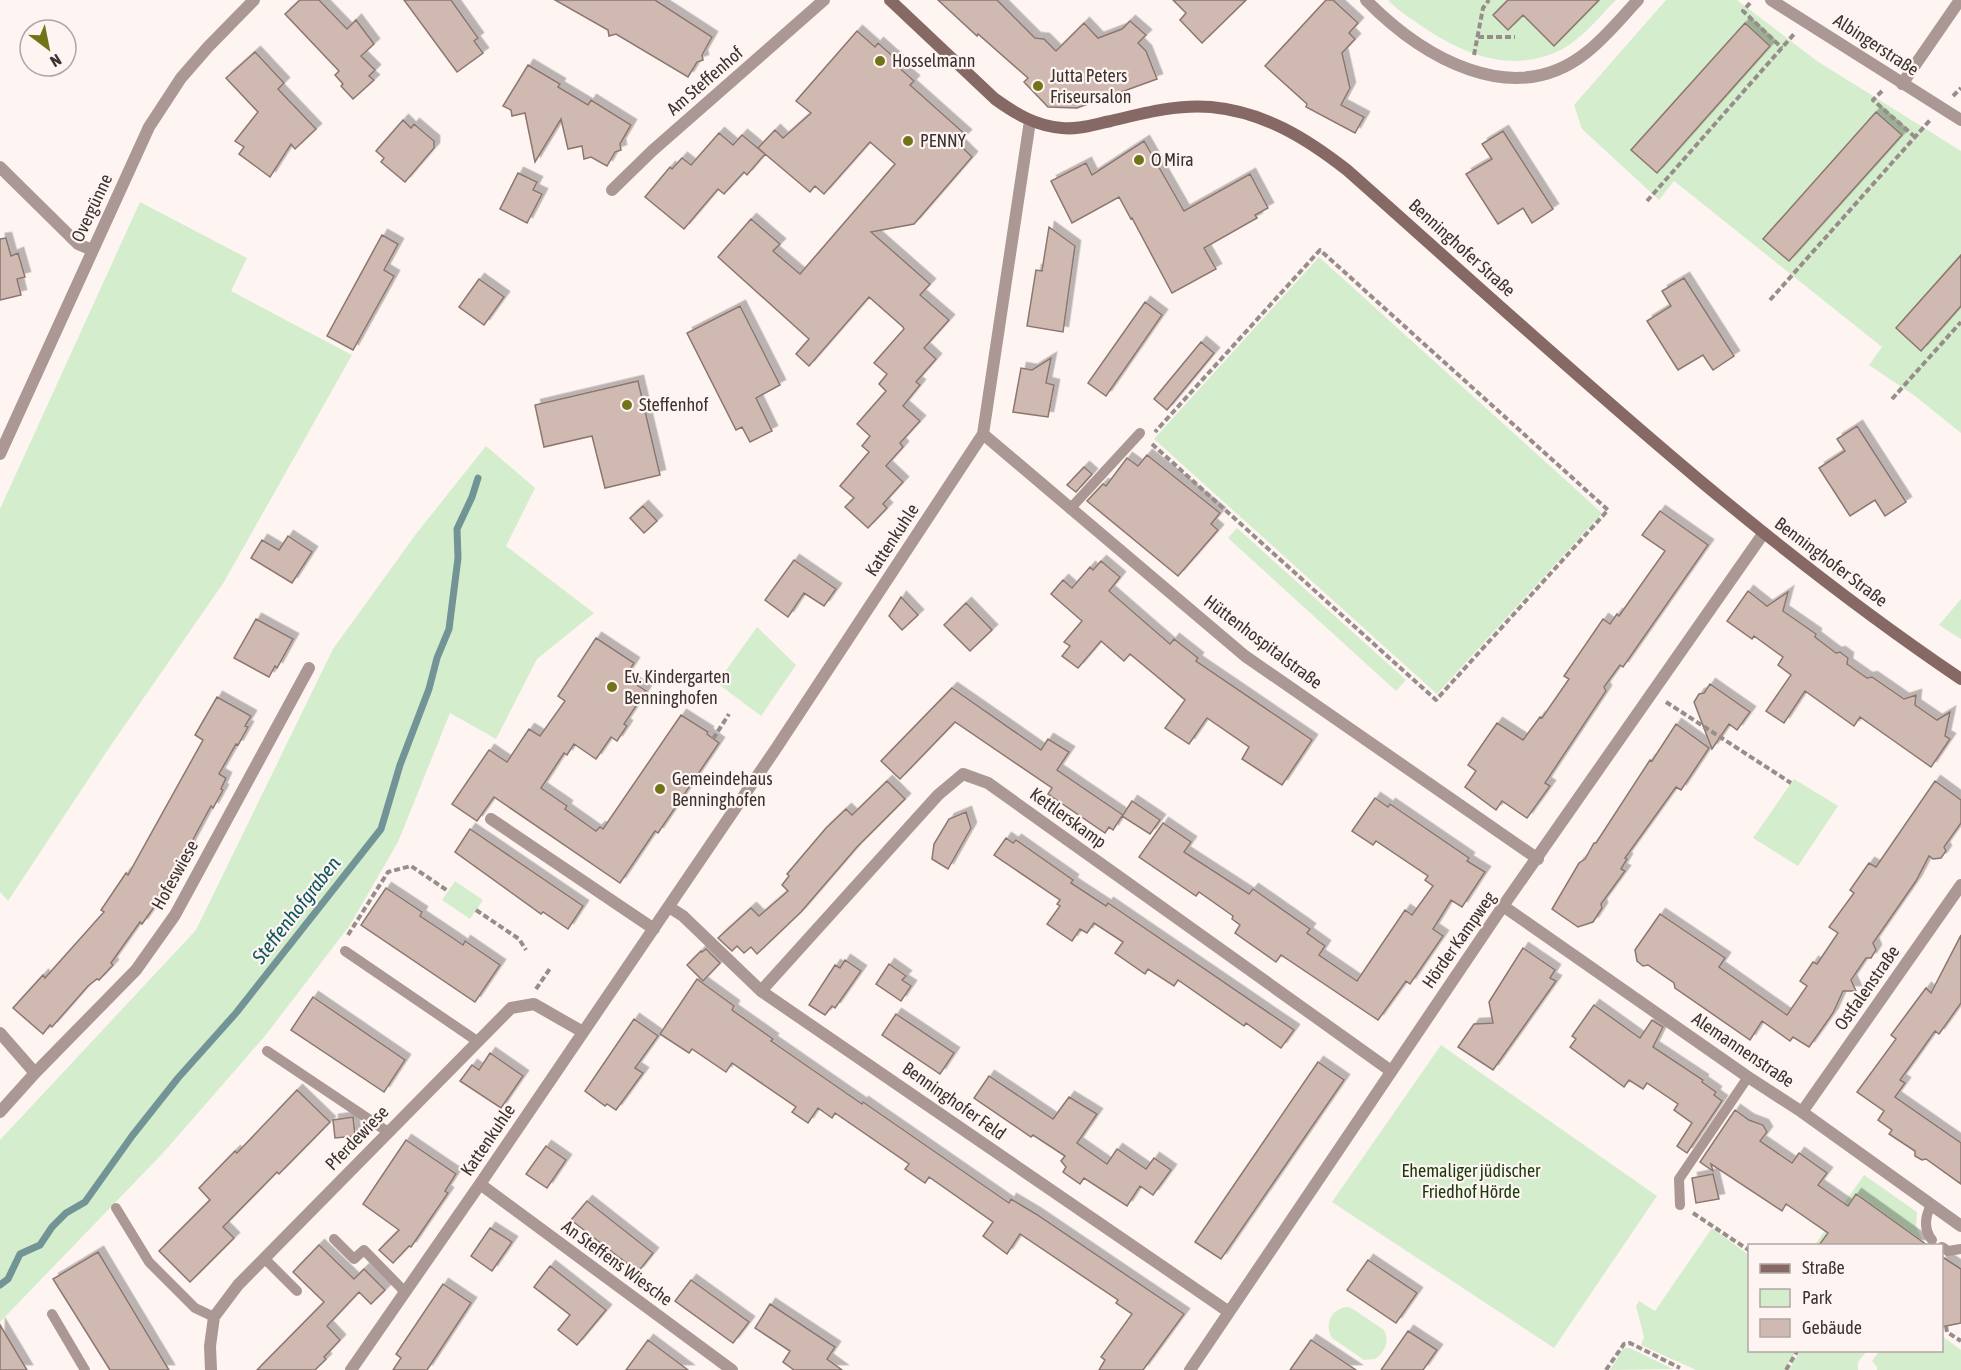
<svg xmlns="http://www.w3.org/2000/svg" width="1961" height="1370" font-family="'Asap Condensed',sans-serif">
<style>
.green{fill:#d4eecd}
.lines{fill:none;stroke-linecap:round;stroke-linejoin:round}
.stream{stroke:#739496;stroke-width:7}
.building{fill:#cfb9b1;stroke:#8c7770;stroke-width:1.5;filter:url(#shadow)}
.path{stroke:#978d8a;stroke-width:4;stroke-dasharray:6 3;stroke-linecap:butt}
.lane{stroke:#ab9794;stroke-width:10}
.street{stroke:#ab9794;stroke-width:12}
.secondary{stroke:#866965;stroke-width:12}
.poi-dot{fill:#72741a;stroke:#fef4f1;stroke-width:2}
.labels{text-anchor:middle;stroke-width:4.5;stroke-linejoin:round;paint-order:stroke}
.street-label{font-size:18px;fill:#3c3330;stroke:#fef4f1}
.poi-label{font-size:18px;fill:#3c3330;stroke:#fef4f1;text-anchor:start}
.park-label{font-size:18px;fill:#173b0b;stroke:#fef4f1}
.water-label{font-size:20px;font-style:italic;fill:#0c585d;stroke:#fef4f1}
</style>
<defs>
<filter id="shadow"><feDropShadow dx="5.5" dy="-5.5" stdDeviation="0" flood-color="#0004"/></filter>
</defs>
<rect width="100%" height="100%" fill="#fef4f1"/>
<path class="green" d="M1388,0H1616C1597,19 1579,43 1554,53C1507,73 1459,52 1420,25C1409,17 1397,10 1388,0Z
M1666,0H1737L1817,61L1961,151V433L1915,396L1869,365L1882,347L1674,181L1659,200L1582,129L1574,105Z
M140,202L247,258L231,291L352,355L224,582L109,748L8,901L0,892V509Z
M1319,257L1602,513L1437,694L1154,439Z
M486,446L535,488L506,546L594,613L537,659L496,739L450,713L398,842L350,925L265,1036L163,1153L0,1322V1140L196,930L333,649L416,534Z
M1237,528L1406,680L1396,691L1228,538Z
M1961,599V639L1939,625Z
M757,627L796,665L761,716L717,683Z
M1794,779L1838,806L1798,866L1753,838Z
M455,881L483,900L470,919L442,900Z
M1441,1045L1657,1196L1554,1348L1332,1202Z
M1864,1175L1917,1212L1916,1226L1922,1240L1856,1195L1819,1245L1814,1246Z
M1712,1228L1749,1255L1750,1350L1796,1351L1784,1370H1696L1641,1345L1644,1337L1636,1306L1639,1301L1655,1311Z
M1348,1307L1353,1309L1384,1330C1390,1341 1385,1352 1375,1359L1364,1360L1332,1338C1324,1324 1331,1308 1348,1307Z
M1942,1336L1961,1350V1370H1877V1367L1872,1361L1879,1351L1942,1350Z
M1626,1348H1630L1673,1369L1610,1370L1623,1349Z
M1800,1351V1350L1867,1351L1858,1362V1370H1789Z"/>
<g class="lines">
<path class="stream" d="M0,1285L8,1279L20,1254L40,1245L52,1227L66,1213L85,1202L132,1136L178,1078L236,1013L381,829L400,765L429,689L437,658L449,629L458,558L457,529L472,497L478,478"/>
</g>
<path class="building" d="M300,0H319L347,29L356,20L374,44L361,56L375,70L369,76L374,80L353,99L341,86L343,84L335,75L339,71L285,14Z
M404,0H451L478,38L474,41L483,53L457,72Z
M555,0H655L712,37L702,55L703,60L697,62L688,77L616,34L609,36L608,30Z
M938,0H997L1035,38L1044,39L1056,51L1084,23L1098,38L1122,29L1130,21L1146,35L1138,43L1146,51L1157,79L1077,108L1048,107L1024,82L1028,78L978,34L977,36Z
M1173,0H1246L1202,43L1180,20L1186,13Z
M1326,0H1333L1358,23L1349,33L1355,39L1342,53L1350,88L1341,105L1364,117L1355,133L1306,107L1307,104L1265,66Z
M1508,0H1599L1554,46L1523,15L1508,30L1493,15Z
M1745,23L1770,46L1657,173L1631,150Z
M857,31L875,47L878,43L898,61L895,64L914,81L910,85L966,135L958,143L972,157L914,224L871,232L930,284L920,295L949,320L924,348L936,359L916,382L920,385L903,406L920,421L900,443L903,447L886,466L903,482L883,504L887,508L868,528L845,507L854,498L840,486L869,452L862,446L870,436L857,424L886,391L879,384L887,374L874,363L904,329L903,327L869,297L809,366L796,354L809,339L718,257L751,219L780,244L773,251L800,274L895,164L870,142L824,194L815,186L810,192L758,148L775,130L783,138L811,113L796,101Z
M255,52L284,83L278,89L316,129L295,149L291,144L270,177L239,154L244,147L235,141L258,112L226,78Z
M528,65L560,84L558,87L588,105L591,100L631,125L620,144L621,150L615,152L607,166L591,157L584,159L582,146L568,149L561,119L535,162L525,113L512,116L511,110L503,106Z
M1876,112L1902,135L1789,261L1763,239Z
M403,120L411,128L414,124L434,141V148L405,182L381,162L384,158L376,151Z
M1503,131L1553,209L1532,223L1523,208L1498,224L1466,174L1492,159L1482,144Z
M719,133L733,145L742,135L765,154L747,175L744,172L724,194L718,189L684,229L645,197L670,167L672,169L682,158L691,165Z
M1144,141L1184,211L1250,174L1268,208L1255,215L1257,218L1204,248L1216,269L1172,293L1132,218L1131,219L1119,197L1072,223L1051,181L1086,163L1092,175Z
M518,173L537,182L533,190L542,194L527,223L500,209Z
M1049,227L1075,246L1063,332L1027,326L1036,270L1042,271Z
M382,235L398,244L384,270L394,276L353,350L327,336Z
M6,238L11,256L18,253L25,277L17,279L21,295L0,300V239Z
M1961,255V306L1921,351L1896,328Z
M1684,278L1734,356L1713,370L1703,355L1678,370L1647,321L1671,306L1662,291Z
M479,279L504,297L484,325L459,307Z
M1145,302L1162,315L1106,396L1088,383Z
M740,306L780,385L756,398L772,431L750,442L742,427L736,430L687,333Z
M1201,342L1214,353L1167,410L1154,399Z
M1051,358L1046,383L1054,385L1048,417L1013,412L1021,368L1032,370Z
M638,381L660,475L605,488L592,436L544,447L535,405Z
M1857,426L1906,502L1885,516L1875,500L1850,516L1819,468L1845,451L1837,439Z
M1147,455L1220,513L1211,524L1218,530L1178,576L1087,501L1103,484L1106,486L1127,458L1138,466Z
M1084,467L1092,474L1076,492L1067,485Z
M643,506L657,521L644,533L630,518Z
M1660,511L1708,545L1623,667L1620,665L1604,687L1606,691L1545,783L1550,786L1527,818L1502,801L1496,810L1465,787L1476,771L1468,765L1497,723L1523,740L1540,717L1542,718L1569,679L1564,676L1603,619L1610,624L1617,614L1619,616L1665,551L1642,535Z
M288,536L312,552L292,583L251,558L262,540L279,550Z
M794,560L836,589L824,606L804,593L788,617L765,600Z
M1101,561L1120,577L1109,591L1170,644L1174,639L1198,658L1196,661L1312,740L1282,785L1242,759L1249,747L1207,718L1189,744L1165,728L1185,700L1130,654L1124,661L1101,641L1078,668L1062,656L1070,646L1064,642L1082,621L1051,594L1063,580L1072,588L1090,567L1093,570Z
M1748,591L1767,606L1788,592L1783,611L1816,634L1815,637L1836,653L1840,652L1848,658L1847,664L1867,678L1872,677L1904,699L1916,695L1915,705L1937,720L1950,712L1945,736L1950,739L1931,767L1860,717L1854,726L1805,691L1784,723L1766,711L1791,675L1778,665L1783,657L1754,636L1752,639L1727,621Z
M901,597L918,615L902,630L889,616Z
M966,603L992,630L970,651L944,625Z
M256,619L293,639L277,668L275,666L269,677L234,658Z
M596,638L634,663L625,677L646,691L624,724L627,726L617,741L611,737L596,759L574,744L567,755L564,753L541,788L567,806L565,809L596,831L600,827L603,829L681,715L708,732L707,734L719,743L658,833L655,831L620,883L494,797L477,821L452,804L489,750L507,762L529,729L540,736L565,701L558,696Z
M1710,684L1750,712L1737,730L1729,724L1712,749L1694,702L1699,694L1704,693Z
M952,688L1041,750L1048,739L1069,752L1057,770L1123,815L1132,801L1160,820L1150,834L1122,816L1113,830L1109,827L1105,833L1048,794L1052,788L955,722L900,779L881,761Z
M217,697L251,716L245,726L248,727L238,745L236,744L219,774L226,778L221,789L223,790L213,808L211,806L189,847L191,848L181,866L179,865L152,905L154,907L142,924L140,922L111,963L113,965L99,980L97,979L88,986L52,1027L50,1025L43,1034L13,1008L43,975L45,978L104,912L101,910L126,873L128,875L203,740L195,735Z
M1676,724L1709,748L1681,790L1676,787L1625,858L1627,859L1621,869L1625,871L1601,904L1602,908L1593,922L1578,927L1552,909L1579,863L1585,859L1594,843H1596L1650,760L1652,761Z
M887,781L905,799L857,847L801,912L757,954L751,947L744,953L737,946L732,951L718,938L751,908L759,916L788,891L782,885L789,876L787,874L826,828L846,809L852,815Z
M1935,781L1961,800V823L1944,847L1946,851L1941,858L1933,859L1929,856L1916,881L1873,943L1876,950L1871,958H1866L1851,980L1856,991H1843L1833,1013L1809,1047L1793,1037L1790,1041L1762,1021L1750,1040L1675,988L1674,983L1648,965L1643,966L1637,961L1635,950L1660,914L1725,958L1719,967L1787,1015L1807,986L1800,981L1813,962L1817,964L1838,933L1829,927L1854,893L1850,890L1869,863L1876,867Z
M1375,798L1388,807L1390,804L1469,858L1467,861L1485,872L1462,907L1451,900L1433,929L1443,936L1410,984L1406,981L1378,1020L1281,955L1276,962L1235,933L1240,925L1232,919L1233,916L1199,892L1196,896L1139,857L1163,823L1191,842L1184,852L1249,894L1253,889L1310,929L1307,933L1325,946L1319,955L1357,981L1405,910L1412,915L1433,886L1425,880L1428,876L1376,841L1373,845L1352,831Z
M966,812L971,828L948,869L932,859L934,844L949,819Z
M470,829L583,906L568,929L543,912L541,914L455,852Z
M1006,838L1013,843L1016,840L1073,880L1071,883L1106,906L1108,903L1294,1030L1281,1048L1246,1023L1244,1026L1178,980L1174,986L1148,969L1145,974L1115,953L1123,942L1094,923L1087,933L1080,929L1072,941L1047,924L1060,906L1057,904L1060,900L994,855Z
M386,888L422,912L420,916L441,930L463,945L465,941L500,965L475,1002L361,925Z
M1961,935V1003L1939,1034L1935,1031L1918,1055L1900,1080L1905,1083L1895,1097L1961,1143V1184L1926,1159L1922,1160L1915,1156V1151L1889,1134L1892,1130L1878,1120L1884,1111L1857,1092L1896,1039L1891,1035L1926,988L1931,993Z
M1523,948L1555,970L1550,978L1556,981L1493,1070L1458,1047L1474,1024L1493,1023L1489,1002Z
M706,949L720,963L703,981L687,965L701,951L702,952Z
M845,960L861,971L835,1008L832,1006L825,1015L809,1005L835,965L840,968Z
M889,964L906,976L902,980L911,986L901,1001L876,984Z
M697,979L734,1006L732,1010L773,1039L771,1041L862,1104L863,1102L1009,1203L1011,1199L1036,1214L1184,1314L1143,1370H1099L1105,1360L1101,1357L1132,1314L1116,1303L1118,1300L1020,1234L1007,1254L983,1236L993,1222L929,1177L925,1183L905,1169L909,1164L835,1113L832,1118L818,1108L808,1123L792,1112L796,1107L732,1063L726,1072L692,1049L689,1053L660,1034Z
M313,997L405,1060L384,1092L291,1030Z
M1594,1005L1640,1038L1652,1020L1663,1027L1653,1047L1703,1080L1702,1082L1716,1092L1714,1095L1722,1101L1687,1153L1677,1146L1692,1123L1674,1110L1678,1104L1647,1083L1643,1089L1629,1080L1624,1087L1570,1047L1576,1039L1572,1036Z
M896,1014L954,1053L940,1074L882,1035Z
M634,1019L658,1036L635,1068L643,1073L616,1110L607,1104L605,1106L585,1091Z
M490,1053L523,1076L501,1108L460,1081L472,1065L479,1070Z
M1318,1062L1344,1080L1221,1259L1195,1242Z
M989,1076L1053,1119L1069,1097L1097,1114L1077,1143L1107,1164L1117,1149L1146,1169L1154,1158L1171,1170L1153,1195L1140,1186L1127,1206L1084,1178L1080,1184L1063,1172L1066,1167L1061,1161L1065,1156L1033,1135L1031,1137L974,1098Z
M297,1090L330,1122L279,1174L277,1172L223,1227L234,1238L190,1282L159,1251L210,1200L199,1188L235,1151L237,1153Z
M1735,1110L1749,1120L1763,1125L1767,1132L1760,1141L1792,1163L1799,1153L1827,1173L1818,1185L1848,1206L1856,1194L1927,1245H1819L1828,1233L1786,1204L1782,1211L1711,1164L1713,1171L1700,1162Z
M353,1117L355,1136L335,1138L333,1120Z
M406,1140L456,1174L445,1191L448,1193L411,1247L409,1246L393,1263L379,1250L399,1230L363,1204Z
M546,1146L566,1160L547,1188L526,1174Z
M1713,1174L1719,1199L1696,1203L1692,1178Z
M587,1201L653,1253L638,1272L571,1220Z
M490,1228L512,1242L492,1271L471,1256Z
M319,1245L354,1279L364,1269L385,1290L371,1304L359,1292L327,1326L340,1340L324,1357L326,1359L315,1370H257L324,1302L293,1272Z
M98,1252L169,1370H110L53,1279Z
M1941,1256L1961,1269V1323L1941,1327Z
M1368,1260L1417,1293L1396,1323L1347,1290Z
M550,1266L606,1310L577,1345L558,1330L570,1315L534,1287Z
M691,1280L749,1322L733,1343L675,1301Z
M443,1284L471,1303L427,1370H393L401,1358L396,1354Z
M770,1304L835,1347L827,1359L842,1370H794L783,1362L790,1351L755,1328Z
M0,1325L27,1370H0Z
M1408,1331L1437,1350L1423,1370H1381Z
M648,1340L688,1370H626Z
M1311,1340L1356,1370H1290Z"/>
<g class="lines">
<path class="path" d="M1750,3L1743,11L1782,48
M1478,37H1515
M1474,55L1483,8L1489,0
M1882,91L1873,100L1915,137
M1953,96L1961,88
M1647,201L1795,33
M1770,300L1931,119
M1892,399L1961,322
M1152,444L1436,700L1608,510L1320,250L1155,432
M1666,702L1791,783
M713,739L729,714
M476,910L519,939L526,950
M348,935L388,872L411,866L448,891
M536,989L551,967
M1693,1213L1750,1251
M1946,1326L1947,1332L1961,1341
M1606,1370L1624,1344L1630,1343L1680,1368
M1786,1370L1798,1350"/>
<path class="lane" d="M1070,509L1140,433
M345,951L477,1041
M267,1051L388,1132
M1680,1205L1679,1179L1748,1077
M1931,1205C1925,1217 1923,1229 1932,1240
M116,1208L149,1262L195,1308L214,1317
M334,1239L354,1259L364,1250L405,1292
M1942,1247L1948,1251L1961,1249
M264,1258L297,1291
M52,1314L85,1370"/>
<path class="street" d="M1366,0C1421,56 1513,112 1587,52C1606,37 1622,17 1638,0
M1771,0L1961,120
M1902,84L1960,0
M0,167L78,244L92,250
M612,190L652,151L824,0
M983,434L1245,656L1538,859
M0,454L149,127L181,78L208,47L254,0
M491,819L654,929
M1503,906L1748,1077L1802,1112L1961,1226
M669,907L683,916L761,991L1229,1312
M761,991L938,795L963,774L988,783L1391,1071
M0,1033L35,1073
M0,1112L35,1073L136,970L175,915L309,668
M1802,1112L1961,885
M480,1184L732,1370
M211,1370L210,1346L214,1317L238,1285L511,1008L534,1004L583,1032
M351,1370L480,1184L777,747L983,434L1030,121
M1190,1370L1503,906L1763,534"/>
<path class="secondary" d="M890,0L995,99C1016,114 1036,126 1062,128C1078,130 1095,124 1111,121C1144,113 1178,104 1211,107C1264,112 1306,138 1347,170C1546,346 1740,530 1961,679"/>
</g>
<g class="poi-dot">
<circle cx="880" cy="61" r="6"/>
<circle cx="1038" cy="86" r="6"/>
<circle cx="908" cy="141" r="6"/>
<circle cx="1139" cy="160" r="6"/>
<circle cx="627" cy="405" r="6"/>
<circle cx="612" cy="687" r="6"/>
<circle cx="660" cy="789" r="6"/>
</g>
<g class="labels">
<g class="street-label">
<text transform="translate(1876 45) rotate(33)" y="6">Albingerstraße</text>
<text transform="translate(705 81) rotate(-41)" y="6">Am Steffenhof</text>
<text transform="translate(92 208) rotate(-65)" y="6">Overgünne</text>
<text transform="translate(1462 248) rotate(42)" y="6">Benninghofer Straße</text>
<text transform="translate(892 540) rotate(-57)" y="6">Kattenkuhle</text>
<text transform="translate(1831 562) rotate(37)" y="6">Benninghofer Straße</text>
<text transform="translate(1263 642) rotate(37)" y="6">Hüttenhospitalstraße</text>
<text transform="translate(1068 818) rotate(36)" y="6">Kettlerskamp</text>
<text transform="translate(175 875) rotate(-61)" y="6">Hofeswiese</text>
<text transform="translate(1459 940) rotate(-55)" y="6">Hörder Kampweg</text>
<text transform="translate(1867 988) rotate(-55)" y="6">Ostfalenstraße</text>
<text transform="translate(1743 1050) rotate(34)" y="6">Alemannenstraße</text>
<text transform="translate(954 1101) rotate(35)" y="6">Benninghofer Feld</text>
<text transform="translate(357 1138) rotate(-46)" y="6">Pferdewiese</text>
<text transform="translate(488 1140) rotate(-56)" y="6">Kattenkuhle</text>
<text transform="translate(617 1263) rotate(36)" y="6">An Steffens Wiesche</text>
</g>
<g class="poi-label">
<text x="892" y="67">Hosselmann</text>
<text x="1050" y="82">Jutta Peters<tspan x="1050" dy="21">Friseursalon</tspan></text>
<text x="920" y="147">PENNY</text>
<text x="1151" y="166">O Mira</text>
<text x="639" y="411">Steffenhof</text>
<text x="624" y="683">Ev. Kindergarten<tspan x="624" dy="21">Benninghofen</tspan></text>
<text x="672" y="785">Gemeindehaus<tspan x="672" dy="21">Benninghofen</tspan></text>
</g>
<g class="park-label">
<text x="1471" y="1177">Ehemaliger jüdischer<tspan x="1471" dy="21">Friedhof Hörde</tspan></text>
</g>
<g class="water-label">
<text transform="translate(296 910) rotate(-52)" y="7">Steffenhofgraben</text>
</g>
</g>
<rect x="1748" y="1244" width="195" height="108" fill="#fef4f1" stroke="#b0a7a4" stroke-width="1.5"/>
<rect x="1760" y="1264" width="30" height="9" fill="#866965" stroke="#b0a7a4" stroke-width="1.5"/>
<text x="1802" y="1274" font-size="18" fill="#3c3330">Straße</text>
<rect x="1760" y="1289" width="30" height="18" fill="#d4eecd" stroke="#b0a7a4" stroke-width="1.5"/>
<text x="1802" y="1304" font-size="18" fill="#3c3330">Park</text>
<rect x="1760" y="1319" width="30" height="18" fill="#cfb9b1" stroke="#b0a7a4" stroke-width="1.5"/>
<text x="1802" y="1334" font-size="18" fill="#3c3330">Gebäude</text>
<g transform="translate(48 48) rotate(148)"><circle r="28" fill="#fef4f1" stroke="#b0a7a4" stroke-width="1.5"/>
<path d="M0-4.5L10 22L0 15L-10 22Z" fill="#72741a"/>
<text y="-9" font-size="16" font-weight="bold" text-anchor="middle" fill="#3c3330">N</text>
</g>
</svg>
